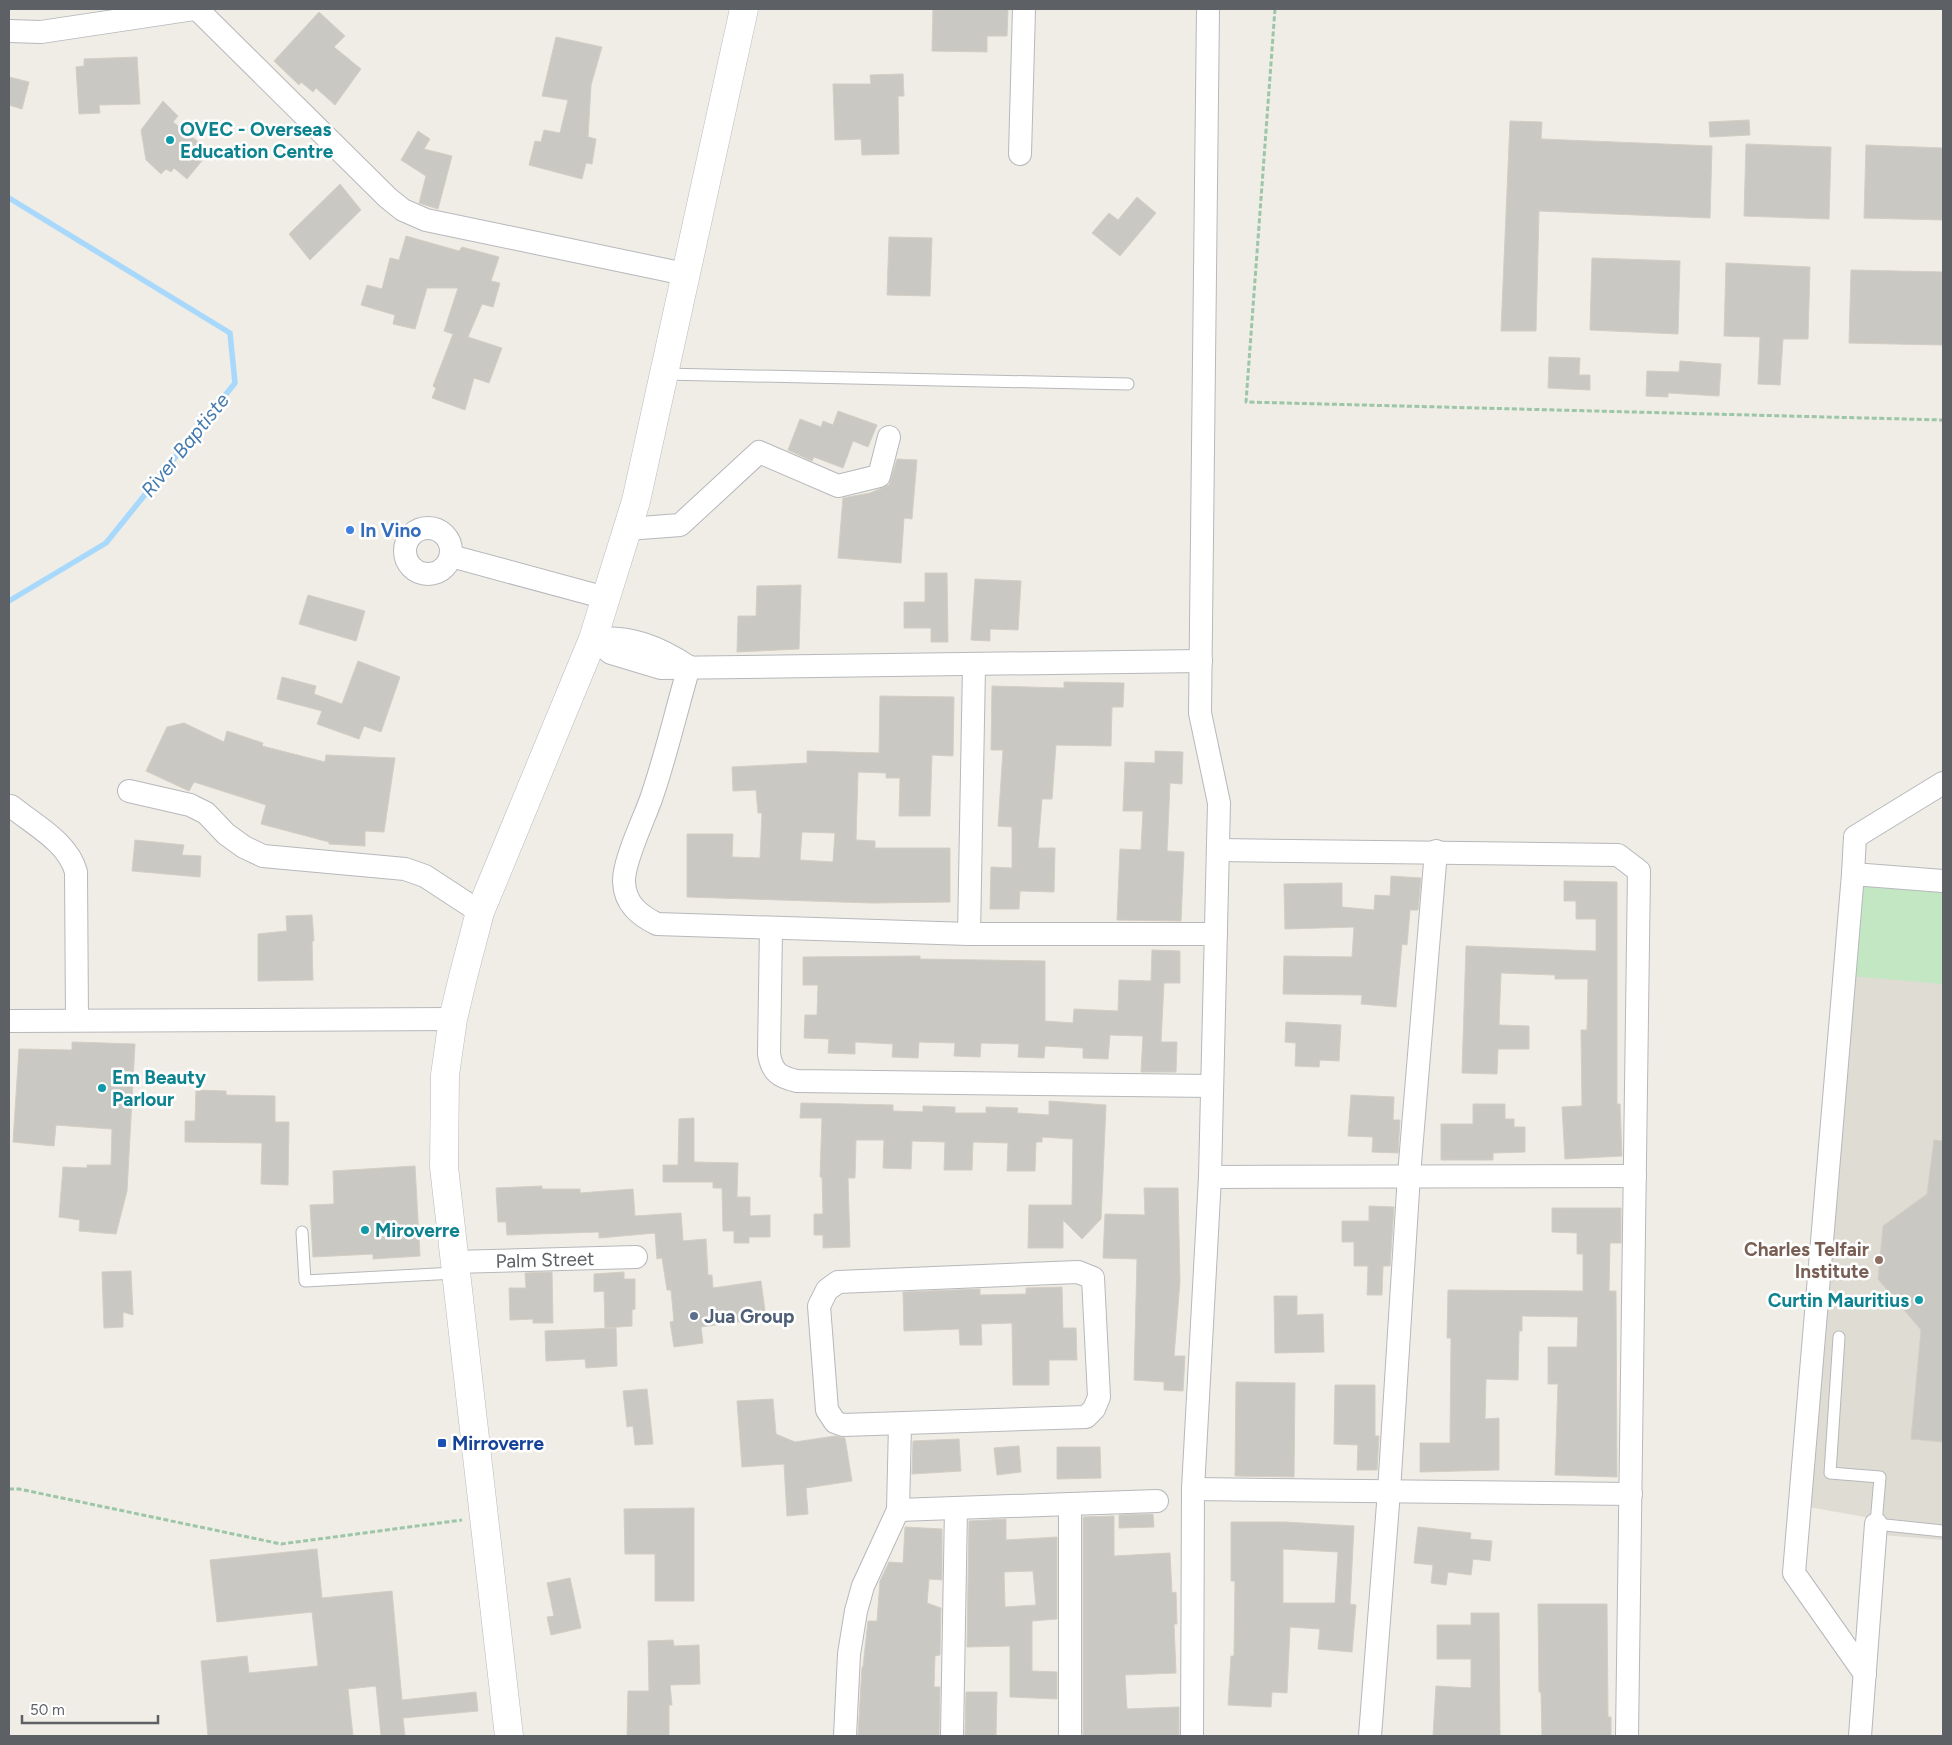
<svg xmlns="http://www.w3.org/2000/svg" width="1952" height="1745" font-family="Figtree,sans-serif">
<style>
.education{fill:#dfdcd4}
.green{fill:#c3e6c3}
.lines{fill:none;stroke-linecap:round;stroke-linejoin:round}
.stream{stroke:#a8d9fc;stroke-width:5.5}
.building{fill:#cac8c2;stroke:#d4cec4;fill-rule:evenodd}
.lane-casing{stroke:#b6b8bc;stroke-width:13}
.street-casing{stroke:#b6b8bc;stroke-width:24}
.secondary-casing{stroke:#b7babf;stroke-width:29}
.path{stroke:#9cc6a7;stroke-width:3;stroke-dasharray:5 2.5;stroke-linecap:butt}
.lane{stroke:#fff;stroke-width:11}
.street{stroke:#fff;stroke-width:22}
.secondary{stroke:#fff;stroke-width:28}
.culture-dot{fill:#0f9aa8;stroke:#fff;stroke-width:2}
.shop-dot{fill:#3f7fe0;stroke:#fff;stroke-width:2}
.education-dot{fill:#8d6e63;stroke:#fff;stroke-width:2}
.service-dot{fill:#5c6f8a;stroke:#fff;stroke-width:2}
.transit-dot{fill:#1a4fb4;stroke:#fff;stroke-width:2}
.labels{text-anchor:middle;stroke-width:5;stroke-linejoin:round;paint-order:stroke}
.culture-label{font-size:19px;font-weight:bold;fill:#0d838f;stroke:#fff;text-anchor:start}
.shop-label{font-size:19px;font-weight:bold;fill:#366cbe;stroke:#fff;text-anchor:start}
.education-label{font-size:19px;font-weight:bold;fill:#785e54;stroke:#fff;text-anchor:end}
.street-label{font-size:19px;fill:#5d6165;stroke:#fff}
.service-label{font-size:19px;font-weight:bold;fill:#4e5e75;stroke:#fff;text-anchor:start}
.transit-label{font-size:19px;font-weight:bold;fill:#164399;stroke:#fff;text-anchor:start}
.water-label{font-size:20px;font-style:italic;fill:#447aae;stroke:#fff}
</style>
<rect width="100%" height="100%" fill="#efede5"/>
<path class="education" d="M1849,882L1943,891V1540L1882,1535L1865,1517L1797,1505Z"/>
<path class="green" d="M1849,882L1943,891V984L1839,975Z"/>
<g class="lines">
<path class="stream" d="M9,198L230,333L235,383L106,543L9,601"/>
</g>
<path class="building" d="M933,9H1008L1007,36H987V52L932,51Z
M319,12L345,36L334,47L361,69L335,105L316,88L313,92L301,82L299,85L274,61Z
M556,37L602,47L591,85L588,137L596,139L592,164L586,163L582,179L529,165L535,141L541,142L544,130L560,133L568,100L542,96Z
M137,57L140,104L99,105L100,113L79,114L76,67L84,66V59Z
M903,74L904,96H898L899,154L862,155L861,139L835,140L833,84H871L870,75Z
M9,77L29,82L22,109L9,105Z
M163,101L178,116L173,122L210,151L187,179L174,168L171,172L166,169L161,174L146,160L141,130Z
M1749,120L1750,135L1710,137L1709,122Z
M1510,121L1542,122L1541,139L1712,146L1710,218L1539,211L1536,331H1501Z
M418,131L430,139L424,149L452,156L438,209L419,203L426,176L401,160Z
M1746,144L1831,147L1829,219L1744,216Z
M1866,145L1943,148V220L1864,218Z
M340,184L361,210L310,260L289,234Z
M1137,197L1156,213L1120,256L1092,233L1109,213L1118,220Z
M406,236L459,251L462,247L499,257L491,281L500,283L493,307L482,304L468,337L502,348L489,383L474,378L465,410L432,398L436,388L433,386L453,334L444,331L458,288H427L415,329L393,324L395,315L361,305L367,285L382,289L390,258L399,260Z
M889,237L932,238L930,296L887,295Z
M1592,258L1680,261L1678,334L1590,330Z
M1726,263L1810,267L1808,339H1783L1780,385L1758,384L1760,337L1724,336Z
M1851,270L1943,272V345L1849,343Z
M1549,357L1580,358L1579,375H1590V390L1548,388Z
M1680,361L1721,364L1719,396L1668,393V397L1646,396L1647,371L1679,372Z
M838,411L877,425L868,447L853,441L843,468L814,457L812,461L788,450L800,419L821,427L823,421L833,425Z
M897,459L917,460L912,519L904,518L901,563L838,558L843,498L870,493L889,485Z
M925,573H947L948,642H931V628H904V602H925Z
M975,579L1021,581L1018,630L990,629V641L971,640Z
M801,585L799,649L737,652L738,616H756L757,586Z
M308,595L365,611L356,641L299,624Z
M358,661L400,677L381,732L364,726L359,739L317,724L322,711L277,699L282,677L316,686L314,694L342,704Z
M1064,682L1124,683L1123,707H1112L1111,746L1056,745L1052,799H1042L1038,848H1055L1054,892L1020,891L1019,909H990L991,867L1012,868V827L998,826L1003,750H991L992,686L1064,688Z
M880,696L954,697L953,756L932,755L930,816H899L900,778H886V773L858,772L856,840L875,841V848H950V902L872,903L687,897V834H733L732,857L760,858L762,813H758L756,790L733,791L732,767L807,763V751L879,753ZM802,832L835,833L833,862L800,860Z
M184,723L224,742L227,731L263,743L262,746L325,762L326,755L395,758L384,832L365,831V846L329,844V842L261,824L266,805L194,782L189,791L146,771L167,727Z
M1155,751L1183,752L1182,784L1170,783L1167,851L1184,852L1181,921L1117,920L1120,849L1141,850L1143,811H1123L1125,762L1155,763Z
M135,840L184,845L182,855L201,856L200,877L132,871Z
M1391,876L1421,878L1418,910H1410L1407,945L1402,944L1396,1007L1361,1004L1362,995L1283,994L1284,956L1352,957L1354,927L1285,929L1284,884L1342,883V907L1374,910L1375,895L1390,896Z
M1564,881L1617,882V1104H1620L1622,1156L1565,1159L1562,1107L1582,1106L1581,1030H1587L1588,979H1555V975L1501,973L1499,1025L1529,1026V1049H1498L1497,1074L1462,1073L1466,946L1596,951V919H1576V901H1564Z
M312,915L314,941H312L313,980L258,981V934L287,931L286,916Z
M1152,950L1180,951V983H1164L1161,1042H1177L1176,1072H1141L1143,1036L1110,1035L1108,1059L1083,1058V1048L1045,1046L1044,1058L1018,1057L1019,1044L981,1043L980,1057L954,1056L955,1043L919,1042L918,1058L892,1057L893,1044L855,1042V1054L828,1053L829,1039L804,1038L805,1015H817L818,985H803V957L920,956V959L1045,961V1021L1073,1023L1074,1009L1118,1011L1119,980L1151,981Z
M1286,1022L1341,1025L1339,1061L1320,1060L1319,1067L1295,1066L1296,1043L1285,1042Z
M72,1042L135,1044L127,1191L116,1234L79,1231L80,1220L59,1217L63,1167L87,1168V1165H111L112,1129L56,1125L54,1146L13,1142L19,1049L72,1050Z
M196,1090L226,1091V1095L275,1096V1122H289L288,1185L261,1184L262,1143L185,1142V1121H195Z
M1351,1095L1394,1097L1393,1120H1400L1398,1153L1372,1152L1373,1137L1348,1136Z
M1049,1101L1106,1105L1101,1219L1082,1239L1063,1220V1248H1028L1029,1205H1072L1073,1139L1042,1137V1142H1036L1035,1171H1007L1008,1143L973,1142L972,1170H944L945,1142L912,1141L911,1169L883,1168L884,1140H856L855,1178H848L850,1247L823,1248V1235H814V1214H823L822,1177H820L822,1118H800L801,1103L893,1105V1111L923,1112V1106L955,1107V1113H986V1107L1018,1108L1017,1113L1049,1115Z
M1473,1104H1505V1119H1514V1127H1525V1152L1493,1153V1160H1441V1124H1473Z
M694,1118V1162L738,1163L737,1197H750V1216L770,1215V1237H749V1243H734V1231H723L722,1188H713V1182H663V1165H678L679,1119Z
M1934,1140L1943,1141V1442L1911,1439L1921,1330L1878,1279L1883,1226L1927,1194Z
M415,1166L420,1256L373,1259V1254L313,1257L310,1205L334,1204L333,1171Z
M542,1186V1189H580V1193L633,1189L635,1216L681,1213L683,1241L706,1239L708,1275H712L713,1288L761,1281L766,1318L701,1327L703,1343L674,1347L670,1322L674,1321L671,1290H667L662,1258L657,1259L655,1233L599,1238V1232L507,1235L506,1222H498L496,1188Z
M1144,1188H1178L1180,1281L1174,1356H1185L1183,1391L1164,1390V1382L1134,1380L1137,1259L1103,1258L1105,1214L1145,1215Z
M1369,1206L1394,1207L1390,1266H1383L1382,1295H1367L1368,1266H1354V1242H1342V1221H1369Z
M1552,1208H1621V1243H1610L1609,1291H1616L1617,1477L1555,1475L1558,1384H1548V1347H1577L1578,1317L1522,1316V1331H1519L1518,1380L1486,1379L1485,1419L1499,1418V1470L1420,1472V1443H1450L1451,1338H1447L1448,1290L1583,1291V1254H1577V1233L1552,1232Z
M131,1271L133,1315L123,1312V1327L104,1328L102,1272Z
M552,1272L553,1323H533V1319L510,1320L509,1288H526L525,1273Z
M624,1272V1279H635V1309L632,1310V1326L605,1328L604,1291L594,1292V1274Z
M1062,1287L1063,1328H1076L1077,1360H1049V1385H1013L1012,1323L981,1324L982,1345H960L959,1329L904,1331L903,1292L980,1289V1295L1026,1294V1288Z
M1274,1296H1297V1315L1323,1314L1324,1352L1275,1353Z
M616,1328L617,1366L586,1368L585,1359L546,1361L545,1331Z
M1236,1382L1295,1383L1294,1477L1235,1476Z
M1335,1385H1375V1436H1379L1377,1470H1357L1358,1445L1334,1444Z
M647,1389L653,1444L635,1445L633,1426L627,1427L623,1391Z
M773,1399L776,1434L795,1442L835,1436L845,1438L852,1481L806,1488L808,1514L787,1516L784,1464L742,1467L737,1401Z
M959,1439L961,1471L912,1474L913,1441Z
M1019,1446L1021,1472L997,1475L994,1448Z
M1057,1447H1100L1101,1478L1057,1479Z
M694,1508V1601H655V1554H625L624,1509Z
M1153,1514L1154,1527L1119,1528V1515Z
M1114,1516V1556L1170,1553L1172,1593L1176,1592L1177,1624H1174L1176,1673L1125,1675L1127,1709L1179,1707V1736H1083V1517Z
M1006,1519V1540L1057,1537V1619L1032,1621V1671L1057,1672V1699L1010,1697V1646L967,1647L969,1521ZM1033,1571L1036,1605L1005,1607L1004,1572Z
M1231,1522H1285L1354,1526L1350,1604L1356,1605L1352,1652L1318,1649L1320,1629L1290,1627L1287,1693L1272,1692L1271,1707L1228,1705L1231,1656H1234L1235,1581H1231ZM1283,1549L1338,1552L1335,1603H1283Z
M905,1527L942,1529V1580L929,1579L927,1603L941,1608L940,1655L935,1656L934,1687H940L939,1736H858L862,1667H863L868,1621H877L880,1581L889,1562L903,1563Z
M1418,1527L1471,1533L1470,1539L1492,1541L1490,1561L1473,1559L1471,1575L1448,1572L1446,1585L1431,1583L1433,1565L1414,1563Z
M317,1549L322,1598L392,1591L402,1700L476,1692L478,1711L403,1718L405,1736H381L376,1686L348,1689L353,1736H208L201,1661L247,1656L249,1673L318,1666L312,1612L217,1622L210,1560Z
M570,1578L581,1628L551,1635L547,1617L554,1616L547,1583Z
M1538,1604H1607L1608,1717H1611V1736H1542L1541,1692H1539Z
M1471,1613H1499L1500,1736H1433L1436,1686L1471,1688V1659H1437V1625H1471Z
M673,1640L674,1646L699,1645L700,1684L670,1685L672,1705H669V1736H627L628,1691H649L648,1641Z
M966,1692H997L996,1736H965Z"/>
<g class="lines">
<defs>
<path id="lane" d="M664,374L1128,384
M302,1232L305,1281L455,1273
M1839,1337L1830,1473L1880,1477L1876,1524L1943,1531"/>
<g id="street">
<path d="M197,9L388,198L403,210L426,220L685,274"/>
<path d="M9,31L41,32L194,9"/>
<path d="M1020,154L1024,9"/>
<circle cx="428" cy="551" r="23"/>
<path d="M627,529L680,525L759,452L838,486L879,476L889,437"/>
<path d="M451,556L606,598"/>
<path d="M593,639L611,653L661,668L1201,661"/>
<path d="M593,639C629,635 659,647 689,667"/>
<path d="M689,667C676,711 666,756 651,799C644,819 623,862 624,882C625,904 639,915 657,924L969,934H1216"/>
<path d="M129,791L190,805L206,813L226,834L244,847L263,856L405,869L425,876L480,912"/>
<path d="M11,806C34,825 68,842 76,872L77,1020"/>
<path d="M1218,850L1618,855L1639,871L1627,1736"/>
<path d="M1853,874L1855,837L1943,783"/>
<path d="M771,929L769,1054C772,1072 779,1077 797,1081L1212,1086"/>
<path d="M969,934L974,666"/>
<path d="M9,1021L453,1019"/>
<path d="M1210,1177L1635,1176"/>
<path id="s1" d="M454,1262L636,1257"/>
<path d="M1078,1272L1093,1278L1099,1397L1094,1409L1086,1417L843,1425L835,1422L827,1410L819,1306L827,1290L838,1282Z"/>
<path d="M1193,1489L1631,1494"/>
<path d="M1070,1504L1157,1501"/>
<path d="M898,1510L1070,1504V1736"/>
<path d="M1865,1674L1794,1573L1853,874L1943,881"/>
<path d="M845,1736L849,1654L856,1611L863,1586L898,1510L900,1424"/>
<path d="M952,1736L956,1508"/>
<path d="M1192,1736L1193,1489L1210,1177L1219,803L1200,713L1208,9"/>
<path d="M1370,1736L1389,1491L1409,1175L1436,851"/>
<path d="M1860,1736L1876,1524"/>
</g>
<path id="secondary" d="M509,1736L444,1167L445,1075L453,1019L463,977L480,912L593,639L636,501L744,9"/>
</defs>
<use href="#lane" class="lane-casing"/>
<use href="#street" class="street-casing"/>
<use href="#secondary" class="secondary-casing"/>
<path class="path" d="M1275,9L1246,402L1943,420
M9,1489H19L281,1544L462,1520"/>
<use href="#lane" class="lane"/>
<use href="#street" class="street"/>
<use href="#secondary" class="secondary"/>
</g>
<g class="culture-dot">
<circle cx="170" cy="140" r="5"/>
<circle cx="102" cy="1088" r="5"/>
<circle cx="365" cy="1230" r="5"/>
<circle cx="1919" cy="1300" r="5"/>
</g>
<circle class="shop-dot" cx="350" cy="530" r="5"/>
<circle class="education-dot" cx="1879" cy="1260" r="5"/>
<circle class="service-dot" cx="694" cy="1316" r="5"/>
<rect class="transit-dot" x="437" y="1438" width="10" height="10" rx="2.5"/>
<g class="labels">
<g class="culture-label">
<text x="180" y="136">OVEC - Overseas<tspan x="180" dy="22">Education Centre</tspan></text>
<text x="112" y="1084">Em Beauty<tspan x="112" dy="22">Parlour</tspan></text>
<text x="375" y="1237">Miroverre</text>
<text x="1909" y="1307" text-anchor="end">Curtin Mauritius</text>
</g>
<g class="shop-label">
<text x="360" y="537">In Vino</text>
</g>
<g class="education-label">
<text x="1869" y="1256">Charles Telfair<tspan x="1869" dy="22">Institute</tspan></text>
</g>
<g class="street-label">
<text dy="7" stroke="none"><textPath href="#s1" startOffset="91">Palm Street</textPath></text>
</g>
<g class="service-label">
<text x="704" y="1323">Jua Group</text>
</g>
<g class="transit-label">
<text x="452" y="1450">Mirroverre</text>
</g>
<g class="water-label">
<text transform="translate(185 445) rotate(-51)" y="7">River Baptiste</text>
</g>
</g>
<rect width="1952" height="1745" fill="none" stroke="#5d6165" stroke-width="20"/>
<path d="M22 1715v8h136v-8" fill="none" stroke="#5d6165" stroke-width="2.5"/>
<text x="30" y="1715" font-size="15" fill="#5d6165" stroke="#ffffff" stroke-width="4" paint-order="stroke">50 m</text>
</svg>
